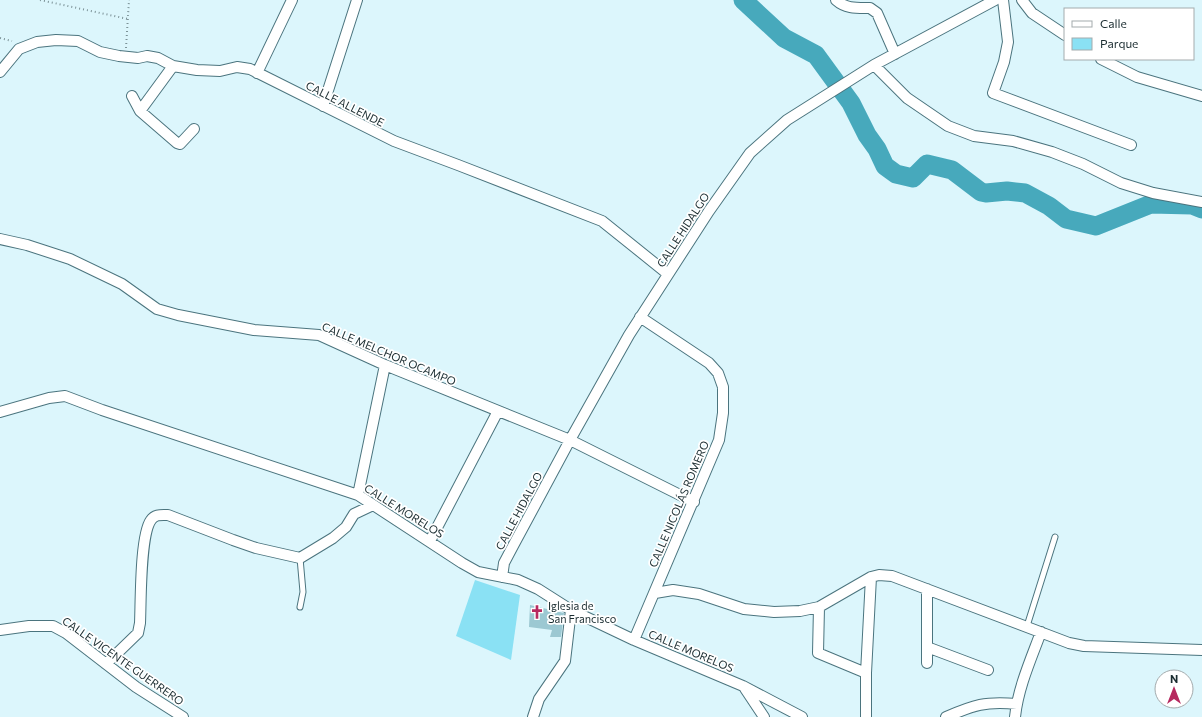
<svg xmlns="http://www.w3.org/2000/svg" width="1202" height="717" font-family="Commissioner,sans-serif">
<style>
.green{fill:#8ae1f4}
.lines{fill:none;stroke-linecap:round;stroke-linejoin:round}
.river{stroke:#47a9bc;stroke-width:19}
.building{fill:#9cc8d2}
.lane-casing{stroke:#4b747e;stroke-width:7}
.street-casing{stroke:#4b747e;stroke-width:12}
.path{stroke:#7c9297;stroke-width:2;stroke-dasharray:1 3;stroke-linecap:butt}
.lane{stroke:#fff;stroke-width:5}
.street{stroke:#fff;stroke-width:10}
.labels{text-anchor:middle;stroke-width:3.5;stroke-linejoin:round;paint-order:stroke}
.street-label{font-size:11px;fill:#1b2d31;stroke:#fff}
.poi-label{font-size:11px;fill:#1b2d31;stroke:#fff;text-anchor:start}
</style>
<rect width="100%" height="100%" fill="#dcf6fc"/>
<path class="green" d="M475,580L520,595L511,660L456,636Z"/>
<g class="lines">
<path class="river" d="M743,0L784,38L816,55L851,103L867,135L877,149L885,166L896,174L913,178L927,164L952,170L981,192L986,193L1007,191L1025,193L1049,206L1066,219L1096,226L1151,204L1192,205L1202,209"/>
</g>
<path class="building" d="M530,605L564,613L561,637H550L552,630L529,627Z"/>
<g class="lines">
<defs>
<path id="lane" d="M300,607L303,592L300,558
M1027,626L1055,537"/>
<path id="street" d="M836,0C846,9 857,8 870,8L877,13L895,54
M1003,0L1008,42L1004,62L993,93L1131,145
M1022,0L1032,13L1065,35
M1101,59L1137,77L1202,96
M874,65L907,98L948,126L974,136L1013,141L1052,152L1083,164L1121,183L1153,193L1202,202
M0,72L19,49L37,42L56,40L78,41L100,52L119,56L138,58L147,56L158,58L173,66L197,70L220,71L237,67L250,69L394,141L458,165L602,221L668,274
M257,73L292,0
M132,96L140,111L177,143L180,144L194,129
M323,106L357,0
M140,111L173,66
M0,239L27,245L70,259L122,284L157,309L178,315L254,330L319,335L385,365L570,440L694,502
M0,412L49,398L65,396L102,410L358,495L462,563L478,572L518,580L538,589L571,610L634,640L743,686L802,717
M358,495L385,365
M430,541L498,411
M502,577L504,563L513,546L570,440L629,335L709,211L750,153L787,120L874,65L995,0
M655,593L673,590L699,594L744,609L774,612L800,611L819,607L871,577L879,575L892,576L1069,643L1084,646L1202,650
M819,607L818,653L866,673
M0,630L29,626H53L66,633L136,687L183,717
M634,640L719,440L723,413V387L718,373L709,363L640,317
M927,647L988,670
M927,663V589
M106,664L138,633L140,623C141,601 140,535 151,520C155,514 161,515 168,515L233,540L256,548L300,558L333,538L346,527L354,514L373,505
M744,687L764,717
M533,717L539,699L565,661L571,610
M866,717V673L871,577
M946,717C974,705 985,701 1017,704
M1015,717C1018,688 1031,659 1041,632"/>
</defs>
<use href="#lane" class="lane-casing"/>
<use href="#street" class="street-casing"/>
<path class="path" d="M40,0L128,19
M0,38L12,41
M126,48L129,0"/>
<use href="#lane" class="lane"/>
<use href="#street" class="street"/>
</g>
<defs>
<symbol id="church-bare" viewBox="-9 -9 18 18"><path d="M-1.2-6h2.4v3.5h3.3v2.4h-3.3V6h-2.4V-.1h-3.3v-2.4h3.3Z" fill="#b6295f" stroke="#fff" stroke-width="2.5" paint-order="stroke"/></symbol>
</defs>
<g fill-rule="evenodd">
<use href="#church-bare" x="527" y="602" width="20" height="20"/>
</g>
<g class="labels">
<g class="street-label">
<text transform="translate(345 104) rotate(27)" y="4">CALLE ALLENDE</text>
<text transform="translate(683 230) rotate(-57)" y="4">CALLE HIDALGO</text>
<text transform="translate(389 354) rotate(23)" y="4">CALLE MELCHOR OCAMPO</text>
<text transform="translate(679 504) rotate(-67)" y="4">CALLE NICOLÁS ROMERO</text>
<text transform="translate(404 511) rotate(32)" y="4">CALLE MORELOS</text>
<text transform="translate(519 511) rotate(-62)" y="4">CALLE HIDALGO</text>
<text transform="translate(691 651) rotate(23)" y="4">CALLE MORELOS</text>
<text transform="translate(123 661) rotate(35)" y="4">CALLE VICENTE GUERRERO</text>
</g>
<g class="poi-label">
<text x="548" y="610">Iglesia de<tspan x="548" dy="13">San Francisco</tspan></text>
</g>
</g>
<rect x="1064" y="8" width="130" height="52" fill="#ffffff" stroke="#a4abad"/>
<rect x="1072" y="21" width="20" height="6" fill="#ffffff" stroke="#a4abad"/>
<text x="1100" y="28" font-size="12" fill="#1b2d31">Calle</text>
<rect x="1072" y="38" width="20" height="12" fill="#8ae1f4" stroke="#a4abad"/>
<text x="1100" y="48" font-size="12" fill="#1b2d31">Parque</text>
<g transform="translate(1174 689)"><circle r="19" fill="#ffffff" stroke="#a4abad"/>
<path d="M0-3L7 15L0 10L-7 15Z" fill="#b6295f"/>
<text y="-6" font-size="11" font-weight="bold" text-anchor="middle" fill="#1b2d31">N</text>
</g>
</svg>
